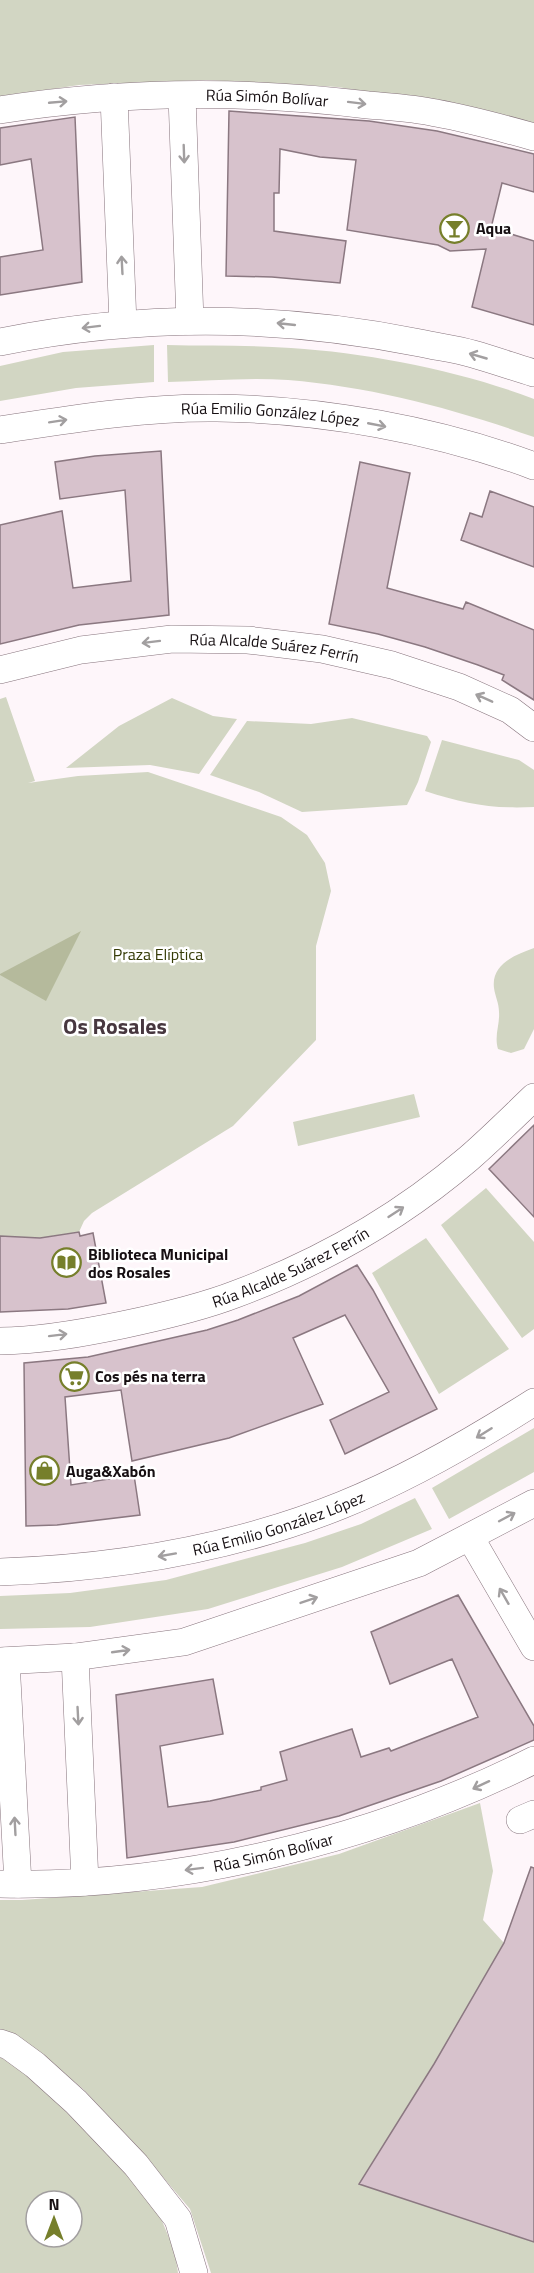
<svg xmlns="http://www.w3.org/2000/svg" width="534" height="2273" font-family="'Titillium Web',sans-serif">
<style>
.green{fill:#d2d6c3;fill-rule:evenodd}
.water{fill:#b5ba9c}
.building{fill:#d7c2cc;stroke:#8b7881;stroke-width:1.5}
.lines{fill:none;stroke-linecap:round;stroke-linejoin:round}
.minor-casing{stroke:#87747d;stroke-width:28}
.minor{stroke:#fff;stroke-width:27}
.oneway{stroke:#a29fa0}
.labels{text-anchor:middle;stroke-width:5;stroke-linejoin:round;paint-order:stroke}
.street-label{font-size:16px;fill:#160f12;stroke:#fff}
.poi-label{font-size:16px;font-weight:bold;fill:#160f12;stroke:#fff;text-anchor:start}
.park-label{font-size:16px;fill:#363c07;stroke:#fff}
.district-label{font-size:22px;font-weight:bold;fill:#47373f;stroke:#fff}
</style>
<rect width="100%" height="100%" fill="#fef6fa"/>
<path class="green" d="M0,0H534V126L488,113L338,87L206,80L79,85L0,97Z
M154,345V382L76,388L0,401V366L63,352Z
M167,345C208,346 250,345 291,348C370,353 461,371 534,399V437C454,409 373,387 288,380C248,377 207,381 168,382Z
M6,697L35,781L28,783L78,776L148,772L281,817L307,835L325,863L331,891L316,946V1040L233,1126L92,1213L84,1221L79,1232L40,1238L0,1236V699Z
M172,698L213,716L237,719L199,774L150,765L66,768L119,726Z
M352,718L427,736L431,742L418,782L407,805L302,812L259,792L210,775L247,721L311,724Z
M442,740L519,760L534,770V807C491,809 465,804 425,791Z
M534,948V1029L524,1049L511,1053L498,1049C494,1035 500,1025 499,1012C499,1003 495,996 494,988C491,964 515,955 534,948Z
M414,1094L420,1117L298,1146L293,1122Z
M486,1188L534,1242V1329L522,1338L441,1225Z
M426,1238L509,1349L439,1394L372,1273Z
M534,1428V1472L449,1519L432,1488Z
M415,1498L432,1529L342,1567L208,1609L90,1627L0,1629V1596L70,1593L166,1580L305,1543L361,1524Z
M480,1803L493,1871L483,1920L504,1943L434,2064L359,2184L534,2242V2273H211L190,2209L139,2149L83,2089L23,2040L0,2031V1900H22L202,1887L339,1854Z
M0,2057L26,2072L119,2164L157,2209L175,2252L178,2273H0ZM36,2201H72V2237H36Z"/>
<path class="water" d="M81,931L46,1001L0,975V974Z"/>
<path class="building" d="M229,111L369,121L437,131L534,154V192L502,183L491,228L534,241V325L472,307L486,249L450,251L438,245L347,230L356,160L320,157L280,149L279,193H274V231L346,241L340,283L272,277L226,276Z
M75,117L82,282L0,295V257L43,250L31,159L0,165V128Z
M161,451L169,615L79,625L0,644V525L62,511L73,588L131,581L125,490L60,499L55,462L95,456Z
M360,462L410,473L387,588L463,609L466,602L534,630V700L502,680L504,675L478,665L425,647L378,634L329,624Z
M490,491L534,507V567L461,540L470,513L482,517Z
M534,1125V1217L489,1169Z
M79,1232L80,1236L93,1233L106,1303L68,1309L0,1312V1236L40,1238Z
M357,1265L373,1290L437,1409L345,1454L330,1420L389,1392L345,1315L293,1338L323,1404L229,1438L132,1461L121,1390L65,1397L71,1485L134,1475L140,1515L57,1525L26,1526L24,1363L88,1357L207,1330L238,1320L299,1296Z
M458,1595L534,1726V1740L441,1781L339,1816L234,1842L127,1858L116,1695L213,1679L223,1734L160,1746L168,1807L210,1801L261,1790V1787L287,1780L280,1752L352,1729L361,1757L389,1748L391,1751L478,1717L452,1659L390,1684L371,1632Z
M531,1867L534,1868V2242L359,2184L434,2064L504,1943Z"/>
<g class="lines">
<defs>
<g id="minor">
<path d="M182,96L190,321"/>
<path d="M114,97L123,324"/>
<path id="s1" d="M0,110C122,91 246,90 368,105C391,107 414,108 436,113C469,119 502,128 534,137"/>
<path d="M0,342C138,314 281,315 420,343C438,347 456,349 473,354C494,360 514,367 534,373"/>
<path id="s2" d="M0,430C72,419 145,407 217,408C321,409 437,430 534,466"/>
<path id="s3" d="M0,670L81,650L172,639L248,640L322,649L392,665L459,687L510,710L534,728"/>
<path id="s4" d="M0,1341C40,1341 83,1333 122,1325C160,1317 200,1308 236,1294C319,1263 400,1217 468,1159C491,1139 512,1118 534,1097"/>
<path d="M470,1537L534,1647"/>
<path id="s5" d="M0,1572C117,1568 233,1549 342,1505C409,1478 473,1441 534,1402"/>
<path d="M75,1657L85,1882"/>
<path d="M0,1661L75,1657L184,1642L419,1563L534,1503"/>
<path d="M6,1661L18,1884"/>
<path d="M520,1820L534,1814"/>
<path id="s6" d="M0,1884C179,1888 374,1840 534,1760"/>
<path d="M0,2043L9,2046L35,2065L76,2102L136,2165L178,2219L194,2273"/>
</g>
</defs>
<use href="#minor" class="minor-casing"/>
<use href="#minor" class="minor"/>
</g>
<defs><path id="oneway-shaft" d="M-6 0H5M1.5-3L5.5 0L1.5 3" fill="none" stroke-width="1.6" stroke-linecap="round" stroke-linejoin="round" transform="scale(1.5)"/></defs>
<g class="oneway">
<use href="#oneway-shaft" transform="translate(58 102) rotate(-5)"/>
<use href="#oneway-shaft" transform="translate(357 103) rotate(7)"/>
<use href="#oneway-shaft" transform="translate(184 154) rotate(88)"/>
<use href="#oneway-shaft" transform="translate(122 265) rotate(-93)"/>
<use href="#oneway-shaft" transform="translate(286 324) rotate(-174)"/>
<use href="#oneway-shaft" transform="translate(91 327) rotate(173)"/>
<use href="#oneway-shaft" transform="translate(478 356) rotate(-164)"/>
<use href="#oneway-shaft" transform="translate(58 421) rotate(-9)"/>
<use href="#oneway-shaft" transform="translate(377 425) rotate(11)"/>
<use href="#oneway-shaft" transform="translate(151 642) rotate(173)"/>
<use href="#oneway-shaft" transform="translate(484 698) rotate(-156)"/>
<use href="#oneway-shaft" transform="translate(396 1212) rotate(-33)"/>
<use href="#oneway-shaft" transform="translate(58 1335) rotate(-7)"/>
<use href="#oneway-shaft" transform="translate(484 1433) rotate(148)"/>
<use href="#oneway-shaft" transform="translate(507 1517) rotate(-28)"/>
<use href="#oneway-shaft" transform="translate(167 1555) rotate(170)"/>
<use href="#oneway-shaft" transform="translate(504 1596) rotate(-120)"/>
<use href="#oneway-shaft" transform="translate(309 1600) rotate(-19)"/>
<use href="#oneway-shaft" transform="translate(121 1651) rotate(-8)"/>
<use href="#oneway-shaft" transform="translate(78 1716) rotate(87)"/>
<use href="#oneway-shaft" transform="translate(481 1785) rotate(155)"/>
<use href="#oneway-shaft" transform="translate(15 1826) rotate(-93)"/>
<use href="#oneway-shaft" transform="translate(194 1869) rotate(173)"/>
</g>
<defs>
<symbol id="bar-ring" viewBox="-11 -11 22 22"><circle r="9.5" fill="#fff" stroke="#767f2b" stroke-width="1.5"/><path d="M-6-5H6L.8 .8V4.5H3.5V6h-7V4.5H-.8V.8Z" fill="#767f2b"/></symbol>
<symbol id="library-ring" viewBox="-11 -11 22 22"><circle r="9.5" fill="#fff" stroke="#767f2b" stroke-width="1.5"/><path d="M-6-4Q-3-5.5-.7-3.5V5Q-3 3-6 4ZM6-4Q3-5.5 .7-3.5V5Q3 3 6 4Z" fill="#767f2b"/></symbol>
<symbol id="supermarket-ring" viewBox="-11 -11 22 22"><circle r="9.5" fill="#fff" stroke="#767f2b" stroke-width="1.5"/><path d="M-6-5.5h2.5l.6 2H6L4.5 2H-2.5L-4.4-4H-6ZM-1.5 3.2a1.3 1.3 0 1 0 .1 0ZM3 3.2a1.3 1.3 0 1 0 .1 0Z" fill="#767f2b"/></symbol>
<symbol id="shop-ring" viewBox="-11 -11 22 22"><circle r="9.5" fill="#fff" stroke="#767f2b" stroke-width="1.5"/><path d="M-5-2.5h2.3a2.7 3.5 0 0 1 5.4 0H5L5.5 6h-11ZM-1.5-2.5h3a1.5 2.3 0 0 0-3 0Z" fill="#767f2b"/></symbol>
</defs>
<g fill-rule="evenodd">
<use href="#bar-ring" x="438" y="212" width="33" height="33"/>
<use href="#library-ring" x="50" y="1246" width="33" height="33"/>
<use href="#supermarket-ring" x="58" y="1360" width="33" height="33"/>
<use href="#shop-ring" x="28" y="1454" width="33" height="33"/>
</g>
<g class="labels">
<g class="street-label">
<text dy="6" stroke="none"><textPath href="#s1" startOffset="268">Rúa Simón Bolívar</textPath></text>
<text dy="6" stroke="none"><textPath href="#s2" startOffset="272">Rúa Emilio González López</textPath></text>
<text dy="6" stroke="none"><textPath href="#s3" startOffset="278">Rúa Alcalde Suárez Ferrín</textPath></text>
<text dy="6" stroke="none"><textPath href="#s4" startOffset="302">Rúa Alcalde Suárez Ferrín</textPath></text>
<text dy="6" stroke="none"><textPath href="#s5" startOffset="284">Rúa Emilio González López</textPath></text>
<text dy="6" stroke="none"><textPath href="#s6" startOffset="276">Rúa Simón Bolívar</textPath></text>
</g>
<g class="poi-label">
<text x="476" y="234">Aqua</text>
<text x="88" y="1260">Biblioteca Municipal<tspan x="88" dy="18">dos Rosales</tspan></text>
<text x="95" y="1382">Cos pés na terra</text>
<text x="66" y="1477">Auga&amp;Xabón</text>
</g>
<g class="park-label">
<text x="158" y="960">Praza Elíptica</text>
</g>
<g class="district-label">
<text x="115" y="1034">Os Rosales</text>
</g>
</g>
<g transform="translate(54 2219)"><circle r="28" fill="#ffffff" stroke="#a29fa0" stroke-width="1.5"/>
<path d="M0-4.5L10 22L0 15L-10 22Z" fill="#767f2b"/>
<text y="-9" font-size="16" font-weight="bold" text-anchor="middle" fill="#160f12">N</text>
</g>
</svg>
